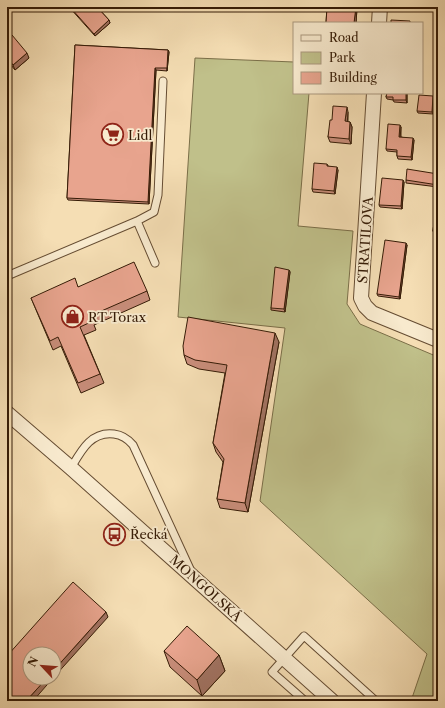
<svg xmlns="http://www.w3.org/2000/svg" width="445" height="708" font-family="'Libre Caslon Text',serif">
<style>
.green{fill:#c0c08a;stroke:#7a6e48}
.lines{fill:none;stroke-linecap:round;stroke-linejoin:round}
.lane-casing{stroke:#654c32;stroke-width:9}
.street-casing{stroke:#654c32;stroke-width:16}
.lane{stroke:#f8eace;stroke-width:7}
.street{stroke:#f8eace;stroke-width:14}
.wall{fill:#c88d7a;stroke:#351b06}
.shaded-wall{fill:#a27363;stroke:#351b06}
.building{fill:#e8a48e;stroke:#351b06}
.labels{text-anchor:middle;stroke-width:3.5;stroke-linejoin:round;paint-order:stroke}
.poi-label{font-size:13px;fill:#351b06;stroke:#f8eace;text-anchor:start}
.street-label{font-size:13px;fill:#351b06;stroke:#f8eace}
</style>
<rect width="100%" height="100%" fill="#f5deb4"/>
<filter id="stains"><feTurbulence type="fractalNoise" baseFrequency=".005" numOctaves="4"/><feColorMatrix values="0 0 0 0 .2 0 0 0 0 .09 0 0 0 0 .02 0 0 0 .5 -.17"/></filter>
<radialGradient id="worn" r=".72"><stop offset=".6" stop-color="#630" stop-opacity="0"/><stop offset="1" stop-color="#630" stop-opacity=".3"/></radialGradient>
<path class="green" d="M195,58L294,62V93H309L298,226L353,231L347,304L360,324L438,357V701H411L427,654L260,501L285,328L178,317Z"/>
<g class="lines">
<defs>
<path id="lane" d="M155,263L137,221L154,212L158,195L163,81
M7,276L137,221
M71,468C81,451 91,431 114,434C122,435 128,439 133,445L190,569
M305,701L272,672L304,636L376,701"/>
<path id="street" d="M379,23L380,7
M374,93L361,298L365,306L372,313L438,340
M7,413L71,468L332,701"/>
</defs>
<use href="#lane" class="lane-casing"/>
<use href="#street" class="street-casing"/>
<use href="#lane" class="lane"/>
<use href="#street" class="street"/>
</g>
<path class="wall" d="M69,7H97L109,20L110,23L95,36Z
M327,7H363V9L357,8L356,23H326Z
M7,39L29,58L15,70L7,60V52L8,51L7,50Z
M75,45L168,50L169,52L167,71L156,70L149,204L68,200L67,198Z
M387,93H407V103L394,102L393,100L387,99L386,97Z
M433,96L434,99L433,114L418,113L417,111Z
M348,112V122H350L352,127L351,144L330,142L328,137L332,120Z
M401,127V137L414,140L412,160L398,159L397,156V152L387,151L386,149Z
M327,164L328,166L338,170L335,194L313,192L312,189Z
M438,174V234H434L433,231L438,187L406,183V180Z
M404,182L402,209L380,207L379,205Z
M407,245L400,299L378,296L377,294Z
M289,270L290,272L285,312L271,310V308Z
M78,287L147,291L150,300L94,325L96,330L84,335L104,383L81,393L61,346L53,350L31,298Z
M279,342L248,512L220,508L217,499L223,462L216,452L213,443L225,373L199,369L187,364L184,355Z
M164,651L219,655L225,671L202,696L170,667Z"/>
<path class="shaded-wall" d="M356,7L357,8L356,23H354Z
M109,20L110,23L95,36L94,34Z
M168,50L169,52L167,71V68Z
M27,53L29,58L15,70L13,65Z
M155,68L156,70L149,204L148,202Z
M406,93H407V103L406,100Z
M433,96L434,99L433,114L432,112Z
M347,107L348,112L347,126L345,121Z
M350,122L352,127L351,144L349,139Z
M400,125L401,127L400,139L399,137Z
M413,138L414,140L412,160L411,157Z
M337,167L338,170L335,194L334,191Z
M403,180L404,182L402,209L401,206Z
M406,243L407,245L400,299L399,297Z
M289,270L290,272L285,312L284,309Z
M275,333L279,342L248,512L245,503Z
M106,612L108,617L54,677V670Z
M219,655L225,671L202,696L197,680Z
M47,678H53L33,701H26Z"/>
<path class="building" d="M70,7H97L109,20L94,34Z
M327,7H356L354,23H326Z
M391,20L410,21V23H391Z
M12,35L27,53L13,65L7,57V52L9,50L7,47V39Z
M75,45L168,50L167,68H155L148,202L67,198Z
M387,93H406V100H393V97H386Z
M419,95L433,96L432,112L417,111Z
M333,106L347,107L345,121L350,122L349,139L328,137L330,120H332Z
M388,124L400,125L399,137L413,138L411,157L397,156V150L386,149Z
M314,163L327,164V166L337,167L334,191L312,189Z
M407,169L438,174V185L406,180Z
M382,178L403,180L401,206L379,205Z
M438,187V232L433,231Z
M385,240L406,243L399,297L377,294Z
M134,262L147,291L90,316L93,321L80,327L100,374L78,383L58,337L50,341L31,298L75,278L78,287Z
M275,267L289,270L284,309L271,308Z
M188,317L275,333L245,503L217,499L224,459L213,443L227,365L195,360L184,355L183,346Z
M73,582L106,612L54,670V654H30V678H47L26,701H7V656Z
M187,626L219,655L197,680L164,651Z"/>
<defs>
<symbol id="supermarket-ring" viewBox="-11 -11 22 22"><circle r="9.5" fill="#f8eace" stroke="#8f2418" stroke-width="1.5"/><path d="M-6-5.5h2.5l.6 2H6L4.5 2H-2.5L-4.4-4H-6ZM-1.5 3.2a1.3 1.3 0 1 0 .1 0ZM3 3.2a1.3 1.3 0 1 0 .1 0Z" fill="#8f2418"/></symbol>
<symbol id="shop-ring" viewBox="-11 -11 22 22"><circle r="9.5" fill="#f8eace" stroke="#8f2418" stroke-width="1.5"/><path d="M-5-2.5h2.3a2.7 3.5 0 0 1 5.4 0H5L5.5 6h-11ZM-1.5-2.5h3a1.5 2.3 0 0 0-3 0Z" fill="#8f2418"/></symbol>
<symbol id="bus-ring" viewBox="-11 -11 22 22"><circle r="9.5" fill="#f8eace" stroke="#8f2418" stroke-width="1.5"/><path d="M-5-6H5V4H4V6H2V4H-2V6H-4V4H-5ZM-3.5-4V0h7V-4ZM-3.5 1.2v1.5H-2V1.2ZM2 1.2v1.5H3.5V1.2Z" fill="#8f2418"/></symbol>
</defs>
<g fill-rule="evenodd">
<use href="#supermarket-ring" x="100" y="122" width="25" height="25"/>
<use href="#shop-ring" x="60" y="304" width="25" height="25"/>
<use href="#bus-ring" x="102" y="522" width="25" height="25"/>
</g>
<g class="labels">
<g class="poi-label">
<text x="128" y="140">Lidl</text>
<text x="88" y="322">RT Torax</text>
<text x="130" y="539">Řecká</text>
</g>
<g class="street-label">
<text transform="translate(365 240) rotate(-86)" y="5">STRATILOVA</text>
<text transform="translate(206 588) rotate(42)" y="5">MONGOLSKÁ</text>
</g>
</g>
<rect width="445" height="708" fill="none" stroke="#f5deb4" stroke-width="24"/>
<rect x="8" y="8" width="429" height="692" fill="none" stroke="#351b06" stroke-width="2"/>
<rect x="12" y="12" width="421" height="684" fill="none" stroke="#351b06"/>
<rect x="293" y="22" width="130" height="72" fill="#f8eace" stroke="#aa977e"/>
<rect x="301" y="35" width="20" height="6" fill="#f8eace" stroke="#aa977e"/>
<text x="329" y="42" font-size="12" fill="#351b06">Road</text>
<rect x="301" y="52" width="20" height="12" fill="#c0c08a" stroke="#aa977e"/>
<text x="329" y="62" font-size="12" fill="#351b06">Park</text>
<rect x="301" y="72" width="20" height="12" fill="#e8a48e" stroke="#aa977e"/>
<text x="329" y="82" font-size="12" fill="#351b06">Building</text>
<g transform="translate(42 666) rotate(296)"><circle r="19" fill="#f8eace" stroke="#aa977e"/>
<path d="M0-3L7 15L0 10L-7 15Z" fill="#8f2418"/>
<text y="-6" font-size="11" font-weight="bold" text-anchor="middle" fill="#351b06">N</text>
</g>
<rect width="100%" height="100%" filter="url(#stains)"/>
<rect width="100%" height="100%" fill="url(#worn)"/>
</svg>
